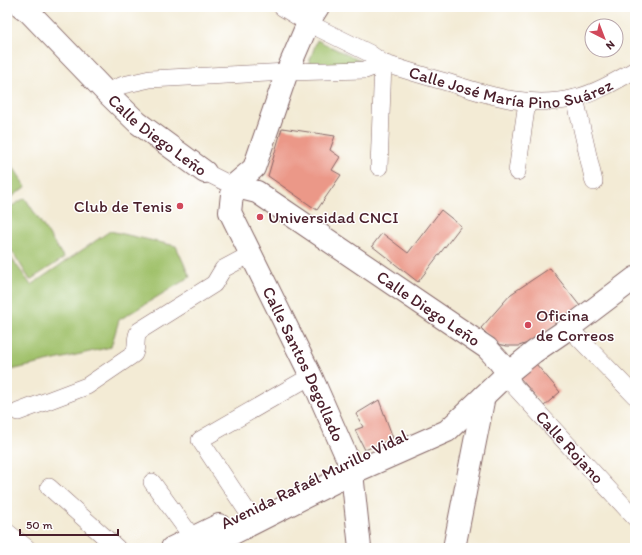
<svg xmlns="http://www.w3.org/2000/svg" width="642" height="555" font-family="Itim,sans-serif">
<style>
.green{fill:#a0c16a;stroke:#75704a}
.building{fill:#eb9888}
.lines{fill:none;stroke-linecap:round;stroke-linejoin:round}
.minor-casing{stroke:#856666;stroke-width:18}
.major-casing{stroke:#856666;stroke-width:24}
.minor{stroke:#fff;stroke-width:17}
.major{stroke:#fff;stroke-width:22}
.poi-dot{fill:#d1495b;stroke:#fff;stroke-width:1.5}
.labels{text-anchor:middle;stroke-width:3;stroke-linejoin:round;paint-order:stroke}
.street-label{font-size:17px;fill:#4a1f2b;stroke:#fff}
.poi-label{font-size:17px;fill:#4a1f2b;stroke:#fff;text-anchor:start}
</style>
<rect width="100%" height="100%" fill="#fff"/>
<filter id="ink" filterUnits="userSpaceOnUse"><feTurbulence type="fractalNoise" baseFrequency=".025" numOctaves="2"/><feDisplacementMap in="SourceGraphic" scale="8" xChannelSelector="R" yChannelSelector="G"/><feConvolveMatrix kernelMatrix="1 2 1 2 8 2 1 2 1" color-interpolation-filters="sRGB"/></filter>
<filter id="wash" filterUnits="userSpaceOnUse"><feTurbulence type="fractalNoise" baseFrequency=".012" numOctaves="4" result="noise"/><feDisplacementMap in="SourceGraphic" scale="16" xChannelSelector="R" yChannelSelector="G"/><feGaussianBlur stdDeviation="0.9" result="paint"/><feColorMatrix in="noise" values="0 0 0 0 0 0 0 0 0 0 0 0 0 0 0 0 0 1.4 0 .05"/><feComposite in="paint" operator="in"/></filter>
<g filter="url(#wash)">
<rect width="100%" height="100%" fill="#f3ebd5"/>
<path class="green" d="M317,40L373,67L306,71Z
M7,157L26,187L7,200Z
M25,198L64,258L30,280L7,243V209Z
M110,231L176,246L190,277L119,320L111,347L7,371V252L31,285Z"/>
<g id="blocks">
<path class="building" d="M282,128L335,136L330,150L340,157L332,170L341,175L317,210L268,176Z
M441,210L461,226L418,282L372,246L382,233L408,253Z
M550,268L580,306L533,341L519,346H507L497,344L481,328L511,294Z
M536,364L560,392L544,406L520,378Z
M379,400L393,438L365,450L355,430L363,427L356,414Z"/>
</g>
</g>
<g filter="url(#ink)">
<use href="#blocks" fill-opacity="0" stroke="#856666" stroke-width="1"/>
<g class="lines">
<defs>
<g id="minor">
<path id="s1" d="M282,7L308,23L369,53L383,63C405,70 427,77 450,83C490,96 532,109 575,98C596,93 616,81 635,70"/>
<path d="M106,92L123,85L150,79L287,72L365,70L383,63L379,167"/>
<path d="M575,98L594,182"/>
<path d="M205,172L233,186"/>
<path d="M517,172L527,102"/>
<path d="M569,328L635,396"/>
<path id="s2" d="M508,373L514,386L635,518"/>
<path d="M18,412L87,386L134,354C138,346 134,338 139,331L214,284L223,269L251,254"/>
<path d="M152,482L200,548"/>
<path d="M49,487L117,548"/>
<path d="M247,511L200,440L311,376"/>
<path d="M7,532L27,548"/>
</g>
<g id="major">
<path id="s3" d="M22,7L29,12L106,92L138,123L205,172"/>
<path id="s4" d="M233,186L230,212L311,376L348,460L352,473L360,548"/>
<path id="s5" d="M233,186L257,192L487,348L498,360L508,373"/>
<path d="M233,186L254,168L287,72L308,23L318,7"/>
<path d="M172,548L219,525"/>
<path d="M204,548L352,473L447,431L508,373L534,352L569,328L635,278"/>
<path d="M454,548L484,396"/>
</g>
</defs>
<use href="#minor" class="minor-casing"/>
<use href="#major" class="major-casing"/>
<use href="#minor" class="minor"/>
<use href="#major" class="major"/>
</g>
</g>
<g class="poi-dot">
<circle cx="180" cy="206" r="4"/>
<circle cx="260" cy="217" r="4"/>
<circle cx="528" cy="325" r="4"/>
</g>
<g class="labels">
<g class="street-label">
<text dy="6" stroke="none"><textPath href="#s1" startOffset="248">Calle José María Pino Suárez</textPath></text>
<text dy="6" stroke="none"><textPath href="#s3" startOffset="187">Calle Diego Leño</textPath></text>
<text dy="6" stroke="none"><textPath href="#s5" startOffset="232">Calle Diego Leño</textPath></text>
<text dy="6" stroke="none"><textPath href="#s4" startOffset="195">Calle Santos Degollado</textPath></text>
<text dy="6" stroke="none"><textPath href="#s2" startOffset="97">Calle Rojano</textPath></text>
<text transform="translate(314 479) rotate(-26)" y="6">Avenida Rafaél Murillo Vidal</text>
</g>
<g class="poi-label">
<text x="172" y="212" text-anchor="end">Club de Tenis</text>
<text x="268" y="223">Universidad CNCI</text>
<text x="536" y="321">Oficina<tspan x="536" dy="20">de Correos</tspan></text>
</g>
</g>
<rect width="642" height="555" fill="none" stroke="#fff" stroke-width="24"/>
<g transform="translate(604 38) rotate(138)"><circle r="19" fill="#ffffff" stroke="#b7a5aa"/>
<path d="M0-3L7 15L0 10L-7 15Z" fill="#d1495b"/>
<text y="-6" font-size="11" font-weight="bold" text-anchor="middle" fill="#4a1f2b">N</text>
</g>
<path d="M20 529v6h98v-6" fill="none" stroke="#4a1f2b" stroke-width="2"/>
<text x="26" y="529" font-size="12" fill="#4a1f2b" stroke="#ffffff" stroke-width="3" paint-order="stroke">50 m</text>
</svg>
